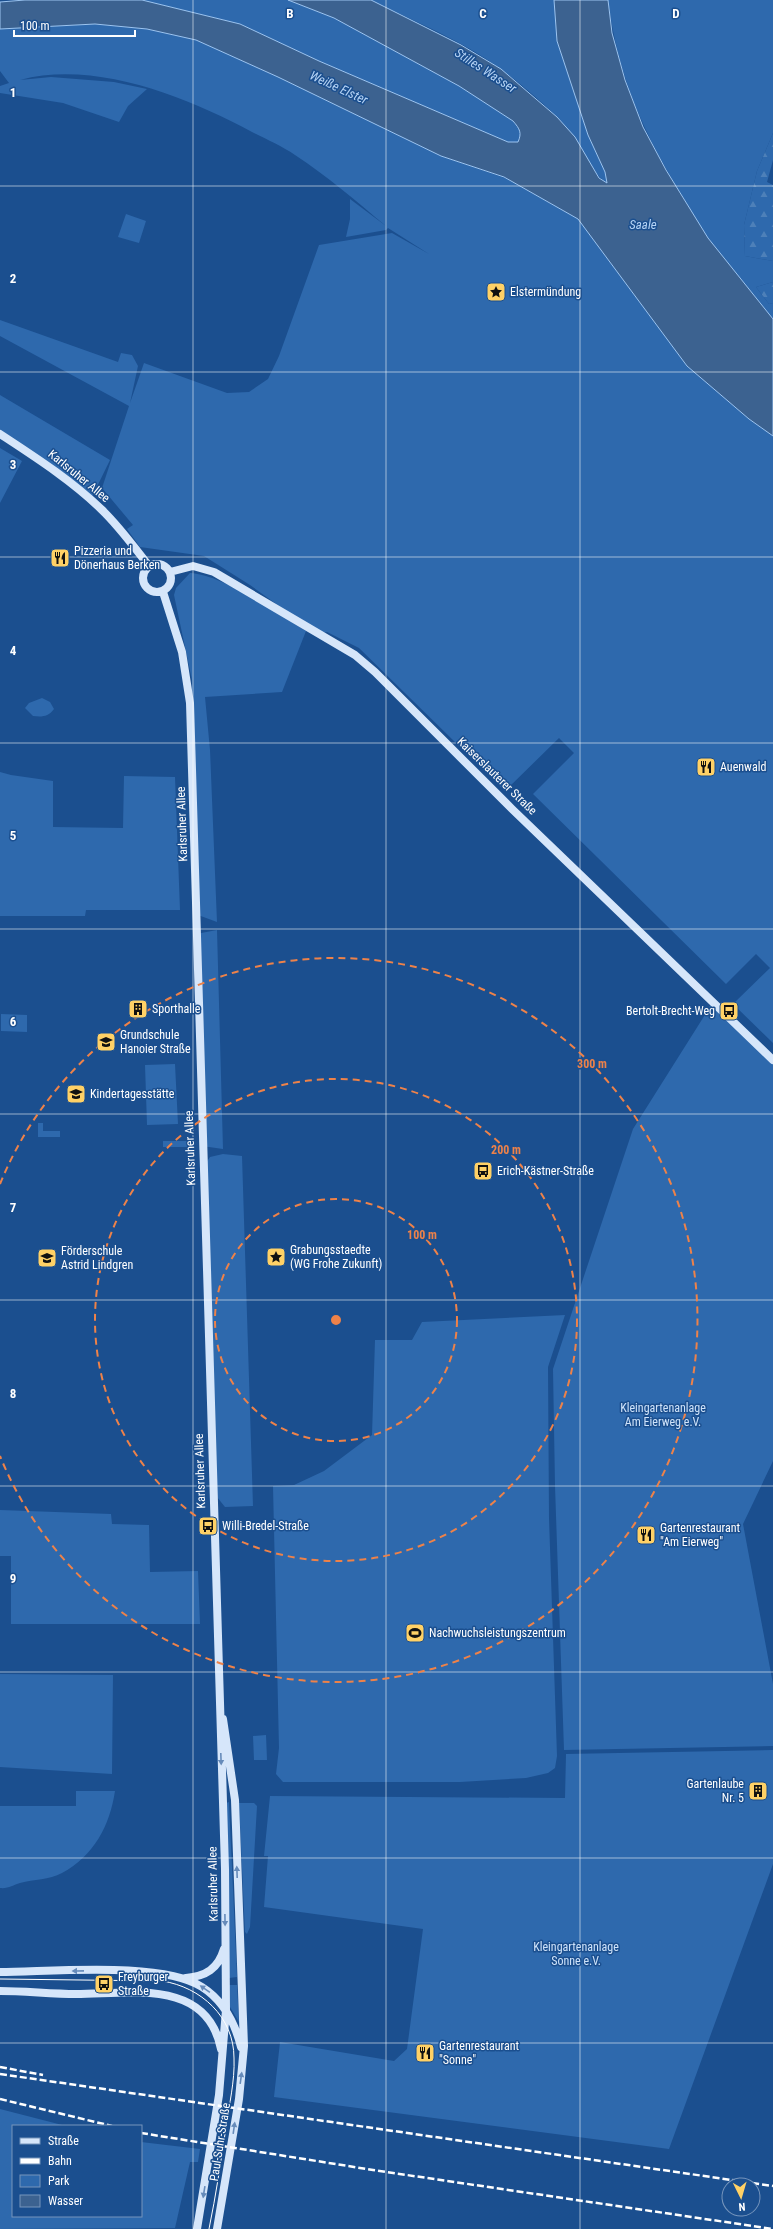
<svg xmlns="http://www.w3.org/2000/svg" width="773" height="2229" font-family="'Roboto Condensed',sans-serif">
<style>
.green{fill:#2e69ad}
.forest{fill:url(#forest-firs)}
.water{fill:#3c6290;stroke:#9cc4f0}
.lines{fill:none;stroke-linecap:round;stroke-linejoin:round}
.secondary{stroke:#d6e6fa;stroke-width:8}
.tram{stroke:#fff;stroke-width:1}
.rail{stroke:#fff;stroke-width:2.5;stroke-dasharray:7 3;stroke-linecap:butt}
.oneway{fill:#668bba}
.grid{fill:none;stroke:#fff;stroke-width:1;stroke-opacity:0.55}
.ring{fill:none;stroke:#ee8249;stroke-width:2;stroke-dasharray:7 5}
.labels{text-anchor:middle;stroke-width:3;stroke-linejoin:round;paint-order:stroke}
.poi-label{font-size:12px;fill:#fff;stroke:#1b4f8f;text-anchor:start}
.street-label{font-size:12px;fill:#fff;stroke:#1b4f8f}
.park-label{font-size:12px;fill:#cfe3fa;stroke:#1b4f8f}
.water-label{font-size:13px;font-style:italic;fill:#b5d3f5;stroke:#1b4f8f}
.grid-label{font-size:13px;text-anchor:middle;font-weight:bold;fill:#fff;stroke:#1b4f8f;stroke-width:3;stroke-linejoin:round;paint-order:stroke}
.centre{fill:#ee8249;stroke:#1b4f8f;stroke-width:2}
.ring-label{font-size:12px;text-anchor:middle;font-weight:bold;fill:#ee8249;stroke:#1b4f8f;stroke-width:3;stroke-linejoin:round;paint-order:stroke}
</style>
<defs>
<pattern id="forest-firs" width="22" height="20" patternUnits="userSpaceOnUse"><rect width="22" height="20" fill="#2e69ad"/><path d="M5 1l3.5 6h-7zM16 11l3.5 6h-7z" fill="#4d80b9"/></pattern>
</defs>
<rect width="100%" height="100%" fill="#1b4f8f"/>
<path class="green" d="M142,0H288L334,18L459,86L513,121C521,129 522,133 518,143L508,142L319,61L240,24Z
M371,0H554L557,41L588,135L605,172L607,183C589,172 575,134 556,116C528,89 496,63 461,44C432,28 401,15 371,0Z
M608,0H773V133L757,171L744,225L745,256L773,261V282L756,287L769,304L773,303V319C752,292 729,266 708,238C699,225 691,211 683,197C643,133 618,76 608,0Z
M95,24L147,29L196,40L278,77L441,156L505,178L578,219L687,366L749,419L773,436V1043L733,1004L770,968L756,954L726,984L533,794L574,753L559,738L505,791L359,648L327,632L318,634L250,585L204,556L140,547L127,529L133,525L102,488L129,406L0,336V320L118,362L121,353L132,355L138,366L130,403L144,363L227,393L249,392L268,379L279,356L319,245L392,233L429,254L388,228L386,230L346,237L350,219V199L386,226C356,201 327,176 295,155C282,146 266,139 252,132C186,97 96,60 20,80L51,77L114,82L147,89L128,106L119,122L63,103L0,93V86L9,83L0,71V29Z
M126,214L146,221L139,243L118,237Z
M0,395L110,460L91,499L0,434Z
M0,448L22,461L0,503Z
M190,573C224,575 276,613 306,631L282,692L205,697L210,750L217,922L198,915L193,790L192,680L174,595L176,588Z
M42,698L50,702L54,709C48,717 42,717 33,716L25,708L29,703Z
M0,772L11,775L53,781V827L123,828L124,776L175,777L180,910H86L85,916H0Z
M217,930L223,1149L202,1146L196,934Z
M712,1001L773,1060V1461L743,1524L773,1684V1746L564,1750L555,1486L553,1369L633,1129L708,1010Z
M1,1014L27,1015V1032L1,1031Z
M175,1064L178,1124L147,1125L145,1065Z
M38,1123H43V1131H60V1137H38Z
M163,1141H191V1147H163Z
M223,1154L242,1156L253,1506L225,1507L217,1497L206,1163L210,1157Z
M565,1315L548,1367L549,1518L557,1756L555,1768L548,1773L526,1778L460,1782H283L276,1774L279,1748L273,1486L294,1485L324,1471L372,1435L375,1340H412L422,1322Z
M0,1510L111,1514L112,1524L149,1525L150,1572L198,1571L200,1624H11V1556H0Z
M0,1674L113,1675L112,1774L0,1767Z
M266,1735L267,1760H254L253,1736Z
M773,1750V1864L669,2149L274,2097L280,2042L394,2061L407,2049L423,1929L264,1907L268,1856H264L270,1796L565,1798L566,1754Z
M76,1791H115C110,1825 94,1856 62,1873C49,1880 34,1879 20,1883C13,1885 8,1889 0,1888V1806H76Z
M229,1802L237,1977L229,1978L226,1803Z
M239,1803H254L257,1806L250,1927L247,1934L245,1932Z
M229,1985H237L239,2022L230,2007Z
M0,2109L66,2126H13V2216H141V2142L200,2149L198,2162H190L175,2228L0,2229Z"/>
<path class="forest" d="M773,133V160L767,182L773,185V261L745,256L744,225L757,171Z
M773,282V303L769,304L756,287Z"/>
<path class="water" d="M25,0H142L240,24L319,61L508,142H518C522,133 520,129 513,121L459,86L334,18L288,0H371L461,45L501,69L557,117L575,137L599,178L607,183L605,172L588,135L557,41L554,0H608L612,33L625,80L643,127L666,170L708,238L773,319V436L749,419L687,366L578,219L504,177L441,156L278,77L196,40L147,29L95,24L0,29V2Z"/>
<g class="lines">
<path class="secondary" d="M0,434C35,457 71,480 101,509C119,526 134,547 149,566
M143 578a14 14 0 1 1 28 0a14 14 0 1 1-28 0Z
M170,572L193,566L214,572L355,655L375,672L512,809L773,1060
M163,592L182,652L190,703L225,1869L226,2010L219,2095L197,2229
M0,1972C50,1972 162,1961 202,1987C224,2001 235,2023 241,2047
M186,1978C206,1976 218,1969 224,1949
M0,1991C25,1991 51,1994 76,1994C130,1994 207,1978 221,2049
M217,2229L239,2099L244,2046L235,1800L223,1719"/>
<path class="tram" d="M0,1979L162,1981C201,1987 234,2017 234,2058C235,2081 229,2105 226,2127C221,2161 216,2195 209,2229"/>
<path class="rail" d="M0,2067L43,2075
M0,2074L773,2186
M0,2099L112,2126
M141,2133L373,2170L773,2229"/>
</g>
<defs><path id="oneway-solid" d="M-6-.8H1V-3.2L6.5 0L1 3.2V.8H-6Z"/></defs>
<g class="oneway">
<use href="#oneway-solid" transform="translate(221 1759) rotate(88)"/>
<use href="#oneway-solid" transform="translate(237 1872) rotate(-92)"/>
<use href="#oneway-solid" transform="translate(225 1920) rotate(89)"/>
<use href="#oneway-solid" transform="translate(78 1971) rotate(179)"/>
<use href="#oneway-solid" transform="translate(205 1989) rotate(-145)"/>
<use href="#oneway-solid" transform="translate(241 2078) rotate(-82)"/>
<use href="#oneway-solid" transform="translate(234 2128) rotate(-82)"/>
<use href="#oneway-solid" transform="translate(204 2192) rotate(99)"/>
</g>
<path class="grid" d="M193,0V2229M386,0V2229M580,0V2229M0,186H773M0,372H773M0,557H773M0,743H773M0,929H773M0,1114H773M0,1300H773M0,1486H773M0,1672H773M0,1858H773M0,2043H773"/>
<g class="ring">
<circle cx="336" cy="1320" r="121"/>
<circle cx="336" cy="1320" r="241"/>
<path d="M0 1184A362 362 0 1 1 0 1456"/>
</g>
<defs>
<symbol id="sight-square" viewBox="-11 -11 22 22"><rect x="-9" y="-9" width="18" height="18" rx="4" fill="#ffd166" stroke="#1b4f8f"/><path d="M0-6L1.8-2.2L6-1.7L2.9 1.2L3.7 5.4L0 3.3L-3.7 5.4L-2.9 1.2L-6-1.7L-1.8-2.2Z" fill="#111"/></symbol>
<symbol id="restaurant-square" viewBox="-11 -11 22 22"><rect x="-9" y="-9" width="18" height="18" rx="4" fill="#ffd166" stroke="#1b4f8f"/><path d="M-5-6h1v4h1v-4h1v4h1v-4h1v5L-1.5 .5V6h-2V.5L-5-1ZM5-6V6H3V1.5H1.5Q1.5-4 5-6Z" fill="#111"/></symbol>
<symbol id="building-square" viewBox="-11 -11 22 22"><rect x="-9" y="-9" width="18" height="18" rx="4" fill="#ffd166" stroke="#1b4f8f"/><path d="M-4-6H4V6H1V3H-1V6H-4ZM-2.5-4.3h1.7v1.8h-1.7ZM.8-4.3h1.7v1.8H.8ZM-2.5-1h1.7V.8h-1.7ZM.8-1h1.7V.8H.8Z" fill="#111"/></symbol>
<symbol id="bus-square" viewBox="-11 -11 22 22"><rect x="-9" y="-9" width="18" height="18" rx="4" fill="#ffd166" stroke="#1b4f8f"/><path d="M-5-6H5V4H4V6H2V4H-2V6H-4V4H-5ZM-3.5-4V0h7V-4ZM-3.5 1.2v1.5H-2V1.2ZM2 1.2v1.5H3.5V1.2Z" fill="#111"/></symbol>
<symbol id="school-square" viewBox="-11 -11 22 22"><rect x="-9" y="-9" width="18" height="18" rx="4" fill="#ffd166" stroke="#1b4f8f"/><path d="M0-5L7-2L0 1L-7-2ZM-4 1L0 2.5L4 1V4Q0 6-4 4Z" fill="#111"/></symbol>
<symbol id="stadium-square" viewBox="-11 -11 22 22"><rect x="-9" y="-9" width="18" height="18" rx="4" fill="#ffd166" stroke="#1b4f8f"/><path d="M0-5a6.5 5 0 1 0 0 10a6.5 5 0 1 0 0-10ZM-3.5-1.8h7v3.6h-7Z" fill="#111"/></symbol>
</defs>
<g fill-rule="evenodd">
<use href="#sight-square" x="485" y="281" width="22" height="22"/>
<use href="#restaurant-square" x="49" y="547" width="22" height="22"/>
<use href="#restaurant-square" x="695" y="756" width="22" height="22"/>
<use href="#building-square" x="127" y="998" width="22" height="22"/>
<use href="#bus-square" x="718" y="1000" width="22" height="22"/>
<use href="#school-square" x="95" y="1031" width="22" height="22"/>
<use href="#school-square" x="65" y="1083" width="22" height="22"/>
<use href="#bus-square" x="472" y="1160" width="22" height="22"/>
<use href="#sight-square" x="265" y="1246" width="22" height="22"/>
<use href="#school-square" x="36" y="1247" width="22" height="22"/>
<use href="#bus-square" x="197" y="1515" width="22" height="22"/>
<use href="#restaurant-square" x="635" y="1524" width="22" height="22"/>
<use href="#stadium-square" x="404" y="1622" width="22" height="22"/>
<use href="#building-square" x="747" y="1780" width="22" height="22"/>
<use href="#bus-square" x="93" y="1973" width="22" height="22"/>
<use href="#restaurant-square" x="414" y="2042" width="22" height="22"/>
</g>
<g class="labels">
<g class="poi-label">
<text x="510" y="296">Elstermündung</text>
<text x="74" y="555">Pizzeria und<tspan x="74" dy="14">Dönerhaus Berken</tspan></text>
<text x="720" y="771">Auenwald</text>
<text x="152" y="1013">Sporthalle</text>
<text x="715" y="1015" text-anchor="end">Bertolt-Brecht-Weg</text>
<text x="120" y="1039">Grundschule<tspan x="120" dy="14">Hanoier Straße</tspan></text>
<text x="90" y="1098">Kindertagesstätte</text>
<text x="497" y="1175">Erich-Kästner-Straße</text>
<text x="290" y="1254">Grabungsstaedte<tspan x="290" dy="14">(WG Frohe Zukunft)</tspan></text>
<text x="61" y="1255">Förderschule<tspan x="61" dy="14">Astrid Lindgren</tspan></text>
<text x="222" y="1530">Willi-Bredel-Straße</text>
<text x="660" y="1532">Gartenrestaurant<tspan x="660" dy="14">"Am Eierweg"</tspan></text>
<text x="429" y="1637">Nachwuchsleistungszentrum</text>
<text x="744" y="1788" text-anchor="end">Gartenlaube<tspan x="744" dy="14">Nr. 5</tspan></text>
<text x="118" y="1981">Freyburger<tspan x="118" dy="14">Straße</tspan></text>
<text x="439" y="2050">Gartenrestaurant<tspan x="439" dy="14">"Sonne"</tspan></text>
</g>
<g class="street-label">
<text transform="translate(79 476) rotate(39)" y="4">Karlsruher Allee</text>
<text transform="translate(497 776) rotate(44)" y="4">Kaiserslauterer Straße</text>
<text transform="translate(182 824) rotate(-92)" y="4">Karlsruher Allee</text>
<text transform="translate(190 1148) rotate(-92)" y="4">Karlsruher Allee</text>
<text transform="translate(200 1471) rotate(-92)" y="4">Karlsruher Allee</text>
<text transform="translate(213 1884) rotate(-91)" y="4">Karlsruher Allee</text>
<text transform="translate(220 2142) rotate(-81)" y="4">Paul-Suhr-Straße</text>
</g>
<g class="park-label">
<text x="663" y="1412">Kleingartenanlage<tspan x="663" dy="14">Am Eierweg e.V.</tspan></text>
<text x="576" y="1951">Kleingartenanlage<tspan x="576" dy="14">Sonne e.V.</tspan></text>
</g>
<g class="water-label">
<text transform="translate(486 70) rotate(33)" y="5">Stilles Wasser</text>
<text transform="translate(339 87) rotate(25)" y="5">Weiße Elster</text>
<text x="643" y="229">Saale</text>
</g>
</g>
<g class="grid-label">
<text x="290" y="18">B</text>
<text x="483" y="18">C</text>
<text x="676" y="18">D</text>
<text x="13" y="97">1</text>
<text x="13" y="283">2</text>
<text x="13" y="469">3</text>
<text x="13" y="655">4</text>
<text x="13" y="840">5</text>
<text x="13" y="1026">6</text>
<text x="13" y="1212">7</text>
<text x="13" y="1398">8</text>
<text x="13" y="1583">9</text>
</g>
<circle cx="336" cy="1320" r="6" class="centre"/>
<g class="ring-label">
<text x="592" y="1068">300 m</text>
<text x="506" y="1154">200 m</text>
<text x="422" y="1239">100 m</text>
</g>
<rect x="12" y="2125" width="130" height="92" fill="#1b4f8f" stroke="#7695bc"/>
<rect x="20" y="2138" width="20" height="6" fill="#d6e6fa" stroke="#7695bc"/>
<text x="48" y="2145" font-size="12" fill="#ffffff">Straße</text>
<rect x="20" y="2158" width="20" height="6" fill="#ffffff" stroke="#7695bc"/>
<text x="48" y="2165" font-size="12" fill="#ffffff">Bahn</text>
<rect x="20" y="2175" width="20" height="12" fill="#2e69ad" stroke="#7695bc"/>
<text x="48" y="2185" font-size="12" fill="#ffffff">Park</text>
<rect x="20" y="2195" width="20" height="12" fill="#3c6290" stroke="#7695bc"/>
<text x="48" y="2205" font-size="12" fill="#ffffff">Wasser</text>
<g transform="translate(741 2197) rotate(175)"><circle r="19" fill="#1b4f8f" stroke="#7695bc"/>
<path d="M0-3L7 15L0 10L-7 15Z" fill="#ffd166"/>
<text y="-6" font-size="11" font-weight="bold" text-anchor="middle" fill="#ffffff">N</text>
</g>
<path d="M14 30v6h121v-6" fill="none" stroke="#ffffff" stroke-width="2"/>
<text x="20" y="30" font-size="12" fill="#ffffff" stroke="#1b4f8f" stroke-width="3" paint-order="stroke">100 m</text>
</svg>
